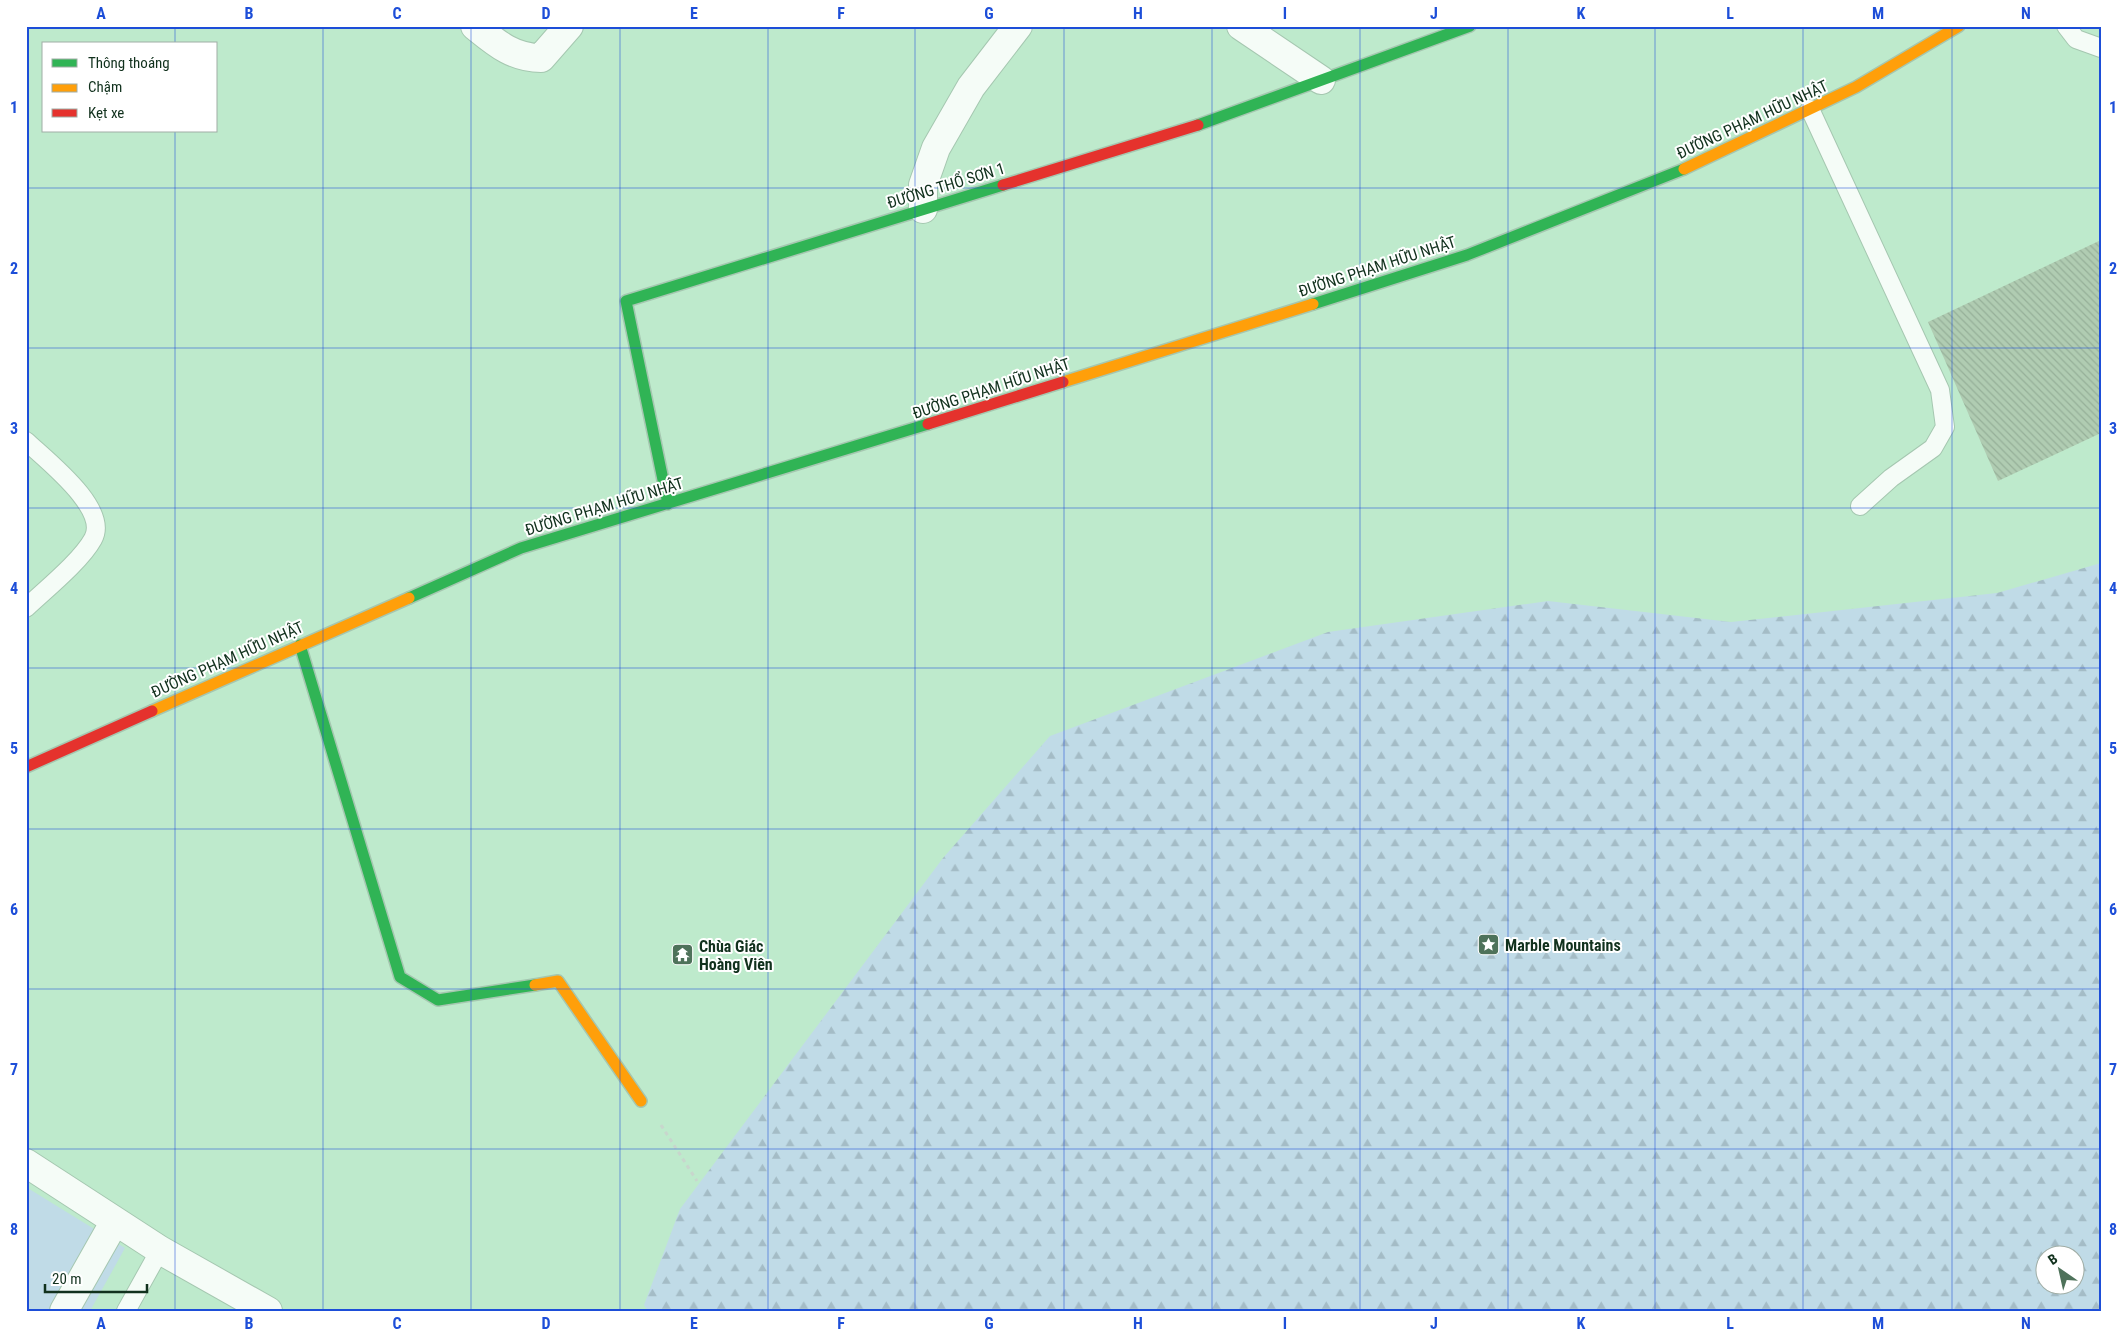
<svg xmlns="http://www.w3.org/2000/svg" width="2127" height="1337" font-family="'Roboto Condensed',sans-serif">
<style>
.grass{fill:#c0dbe7}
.forest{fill:url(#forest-firs);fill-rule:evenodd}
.building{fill:url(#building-back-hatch)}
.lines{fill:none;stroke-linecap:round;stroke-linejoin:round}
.lane-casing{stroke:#a5c7b0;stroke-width:20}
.street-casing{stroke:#a5c7b0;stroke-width:30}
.fast-casing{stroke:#a5c7b0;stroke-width:14}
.slow-casing{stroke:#a5c7b0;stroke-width:14}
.jam-casing{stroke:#a5c7b0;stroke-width:14}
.path{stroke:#c8d6cd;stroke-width:3;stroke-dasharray:4 4;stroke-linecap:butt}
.lane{stroke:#f5fcf7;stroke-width:18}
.street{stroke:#f5fcf7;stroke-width:28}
.fast{stroke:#30b455;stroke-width:11}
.slow{stroke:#ff9f0a;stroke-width:11}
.jam{stroke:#e5322d;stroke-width:11}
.grid{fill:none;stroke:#1d4ed8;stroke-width:1;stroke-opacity:0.55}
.labels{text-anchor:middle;stroke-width:4;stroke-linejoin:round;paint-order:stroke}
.street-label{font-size:16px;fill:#11311d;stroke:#fff}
.poi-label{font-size:16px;font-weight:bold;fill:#11311d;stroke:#fff;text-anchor:start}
.neatline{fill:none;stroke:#1d4ed8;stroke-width:2}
.grid-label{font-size:16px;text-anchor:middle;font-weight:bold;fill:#1d4ed8}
</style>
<defs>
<pattern id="forest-firs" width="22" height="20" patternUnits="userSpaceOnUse" patternTransform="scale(1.25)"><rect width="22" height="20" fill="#c0dbe7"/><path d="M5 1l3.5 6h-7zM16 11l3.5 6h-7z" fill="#a4bcc6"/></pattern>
<pattern id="building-back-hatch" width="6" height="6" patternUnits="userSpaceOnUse" patternTransform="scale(1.25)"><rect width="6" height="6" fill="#b0ccb2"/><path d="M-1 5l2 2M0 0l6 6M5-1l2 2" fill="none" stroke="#96b099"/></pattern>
</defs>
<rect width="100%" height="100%" fill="#beeacc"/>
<path class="grass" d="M26,1187L125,1248L90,1311H26Z"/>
<path class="forest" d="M2101,563V1311H648L644,1305L680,1209L943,858L1050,736L1328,632L1548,601L1731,622L1997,593ZM2044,1254H2074V1284H2044Z"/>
<path class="building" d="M2101,240V433L1998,481L1928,322Z"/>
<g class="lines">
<defs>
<path id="lane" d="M2066,26L2076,39L2101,48
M1810,109L1940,390L1945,427L1933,448L1891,478L1860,506
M26,441C46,460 110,509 93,539C81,561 45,590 26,608
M126,1311L160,1250"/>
<path id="street" d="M475,26C496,43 513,58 541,58L569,26
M1241,26L1321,80
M923,209V185L936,148L971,87L1018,26
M26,1163L160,1250L268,1311
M64,1311L115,1221"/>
<path id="fast" d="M1198,125L1470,26
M1313,304L1467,255L1684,169
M668,504L626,301L1003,185
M409,598L521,548L928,424
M300,645L400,977L438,1000L535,985"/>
<path id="slow" d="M1684,169L1856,87L1959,26
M1063,382L1313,304
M152,711L409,598
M535,985L558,981L641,1101"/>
<path id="jam" d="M1003,185L1198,125
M928,424L1063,382
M26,767L152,711"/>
</defs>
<use href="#lane" class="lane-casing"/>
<use href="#street" class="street-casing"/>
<use href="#fast" class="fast-casing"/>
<use href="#slow" class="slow-casing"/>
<use href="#jam" class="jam-casing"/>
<path class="path" d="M661,1125L697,1181"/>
<use href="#lane" class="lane"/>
<use href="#street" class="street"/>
<use href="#fast" class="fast"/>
<use href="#slow" class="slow"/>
<use href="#jam" class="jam"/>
</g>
<path class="grid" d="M175,26V44M323,26V1311M471,26V1311M620,26V1311M768,26V1311M915,26V1311M1064,26V1311M1212,26V1311M1360,26V1311M1508,26V1311M1655,26V1311M1803,26V1311M1952,26V1311M175,131V1311M26,188H2101M26,348H2101M26,508H2101M26,668H2101M26,829H2101M26,989H2101M26,1149H2101"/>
<defs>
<symbol id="sight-square" viewBox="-11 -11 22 22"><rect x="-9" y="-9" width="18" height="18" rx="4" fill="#4e725a" stroke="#fff"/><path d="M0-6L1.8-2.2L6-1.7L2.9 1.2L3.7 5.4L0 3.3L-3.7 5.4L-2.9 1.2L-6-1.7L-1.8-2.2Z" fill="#fff"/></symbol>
<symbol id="temple-square" viewBox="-11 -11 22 22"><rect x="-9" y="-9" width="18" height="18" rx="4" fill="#4e725a" stroke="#fff"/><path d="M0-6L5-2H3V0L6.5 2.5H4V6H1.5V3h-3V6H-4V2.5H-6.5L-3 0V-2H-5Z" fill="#fff"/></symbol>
</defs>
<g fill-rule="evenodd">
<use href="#sight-square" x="1476" y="932" width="25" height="25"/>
<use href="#temple-square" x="670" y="942" width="25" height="25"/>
</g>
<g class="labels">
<g class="street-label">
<text transform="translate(1752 119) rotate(-25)" y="6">ĐƯỜNG PHẠM HỮU NHẬT</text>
<text transform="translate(946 185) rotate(-17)" y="6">ĐƯỜNG THỔ SƠN 1</text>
<text transform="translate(1377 266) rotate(-18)" y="6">ĐƯỜNG PHẠM HỮU NHẬT</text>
<text transform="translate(991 388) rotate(-18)" y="6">ĐƯỜNG PHẠM HỮU NHẬT</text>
<text transform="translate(604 506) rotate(-17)" y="6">ĐƯỜNG PHẠM HỮU NHẬT</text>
<text transform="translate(227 659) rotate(-24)" y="6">ĐƯỜNG PHẠM HỮU NHẬT</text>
</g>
<g class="poi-label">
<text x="1505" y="951">Marble Mountains</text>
<text x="699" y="952">Chùa Giác<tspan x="699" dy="18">Hoàng Viên</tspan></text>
</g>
</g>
<rect width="2127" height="1337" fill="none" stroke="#ffffff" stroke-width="55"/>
<rect x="42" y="42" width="175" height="90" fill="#ffffff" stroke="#a0ada5"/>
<rect x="52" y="59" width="25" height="8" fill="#30b455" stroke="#a0ada5"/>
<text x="88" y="68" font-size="15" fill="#11311d">Thông thoáng</text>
<rect x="52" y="84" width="25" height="8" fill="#ff9f0a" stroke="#a0ada5"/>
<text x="88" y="92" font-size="15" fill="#11311d">Chậm</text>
<rect x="52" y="109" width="25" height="8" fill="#e5322d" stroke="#a0ada5"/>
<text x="88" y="118" font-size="15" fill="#11311d">Kẹt xe</text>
<g transform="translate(2060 1270) rotate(326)"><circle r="24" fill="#ffffff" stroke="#a0ada5"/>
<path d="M0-4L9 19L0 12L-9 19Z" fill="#4e725a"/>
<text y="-8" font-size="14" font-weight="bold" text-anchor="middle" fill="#11311d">B</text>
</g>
<path d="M45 1284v8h102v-8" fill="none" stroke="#11311d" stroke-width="2.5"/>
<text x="52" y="1284" font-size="15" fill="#11311d" stroke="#ffffff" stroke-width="4" paint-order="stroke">20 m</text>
<rect x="28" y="28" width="2072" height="1282" class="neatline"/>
<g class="grid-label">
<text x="101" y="19">A</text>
<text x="249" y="19">B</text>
<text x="397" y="19">C</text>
<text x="546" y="19">D</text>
<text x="694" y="19">E</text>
<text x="841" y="19">F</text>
<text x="989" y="19">G</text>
<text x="1138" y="19">H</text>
<text x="1285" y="19">I</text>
<text x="1434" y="19">J</text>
<text x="1581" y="19">K</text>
<text x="1730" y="19">L</text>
<text x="1878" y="19">M</text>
<text x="2026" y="19">N</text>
<text x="14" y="113">1</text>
<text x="2113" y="113">1</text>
<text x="14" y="274">2</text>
<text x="2113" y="274">2</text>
<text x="14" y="434">3</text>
<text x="2113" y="434">3</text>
<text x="14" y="594">4</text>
<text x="2113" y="594">4</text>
<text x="14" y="754">5</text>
<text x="2113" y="754">5</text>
<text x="14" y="915">6</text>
<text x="2113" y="915">6</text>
<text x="14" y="1075">7</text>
<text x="2113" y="1075">7</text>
<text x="14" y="1235">8</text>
<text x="2113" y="1235">8</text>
<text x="101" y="1329">A</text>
<text x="249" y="1329">B</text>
<text x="397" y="1329">C</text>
<text x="546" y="1329">D</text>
<text x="694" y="1329">E</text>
<text x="841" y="1329">F</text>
<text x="989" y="1329">G</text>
<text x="1138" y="1329">H</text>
<text x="1285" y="1329">I</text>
<text x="1434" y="1329">J</text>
<text x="1581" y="1329">K</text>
<text x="1730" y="1329">L</text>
<text x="1878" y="1329">M</text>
<text x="2026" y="1329">N</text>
</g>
</svg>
